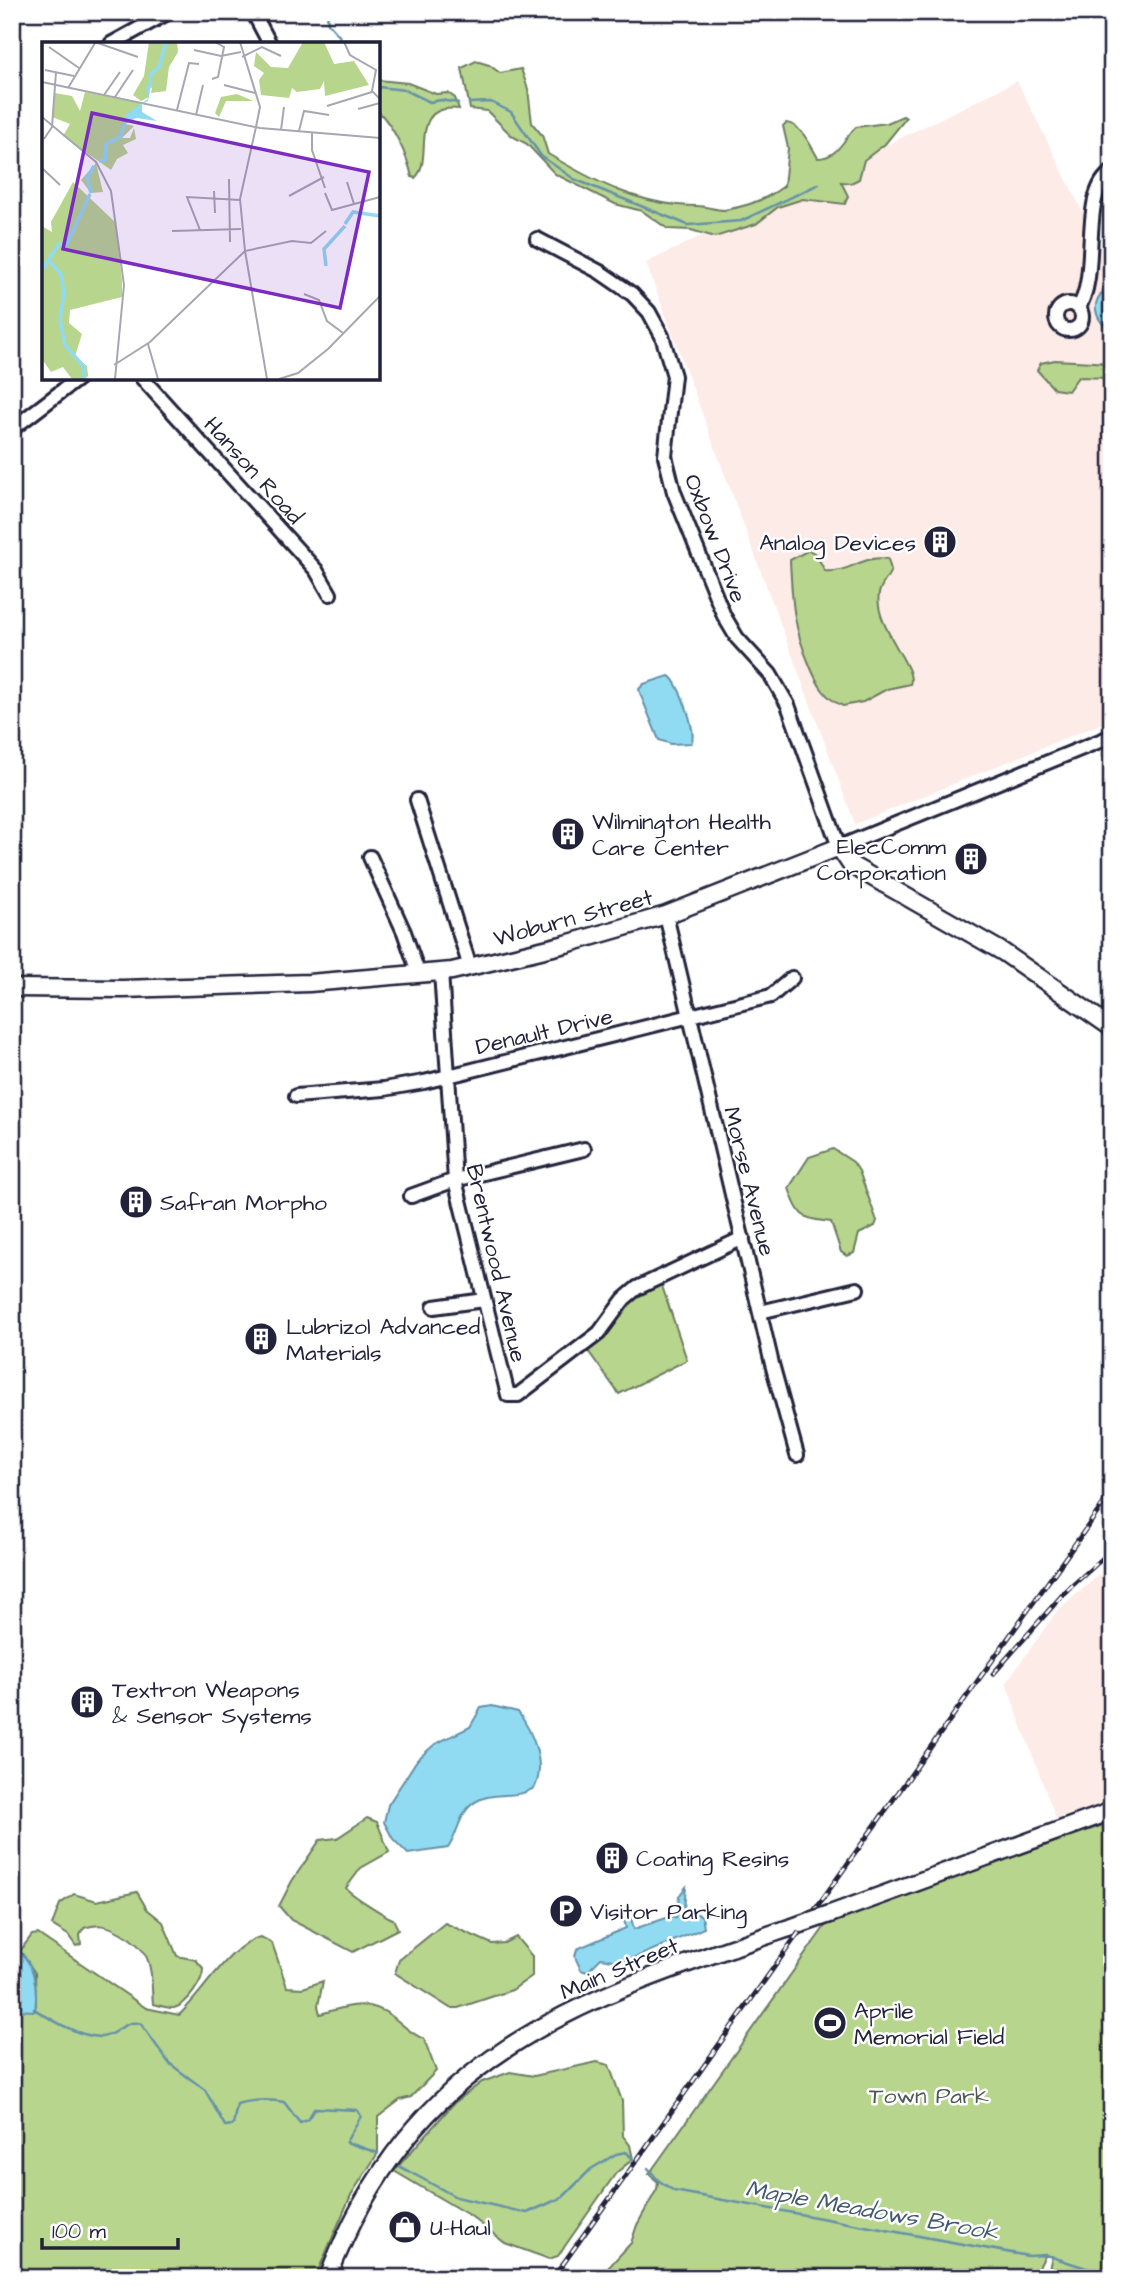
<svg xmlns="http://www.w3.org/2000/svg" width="1124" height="2290" font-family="'Architects Daughter',sans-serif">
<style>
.built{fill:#fdebe7}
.green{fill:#b7d58d;stroke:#6c7c64;stroke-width:2}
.water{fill:#91dbf2;stroke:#6591a9;stroke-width:2}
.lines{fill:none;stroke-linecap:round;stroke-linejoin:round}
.stream{stroke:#6591a9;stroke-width:2.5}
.minor-casing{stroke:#22223b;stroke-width:18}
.major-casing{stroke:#22223b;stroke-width:21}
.minor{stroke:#fff;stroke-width:12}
.major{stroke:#fff;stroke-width:16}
.rail-casing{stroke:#22223b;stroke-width:5}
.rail{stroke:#fff;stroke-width:2.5;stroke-dasharray:8;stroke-linecap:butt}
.major-bridge-casing{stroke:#22223b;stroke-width:21;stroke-linecap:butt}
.major-bridge{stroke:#fff;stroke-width:16}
.labels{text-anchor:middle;stroke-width:5;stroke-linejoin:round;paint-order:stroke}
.street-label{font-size:23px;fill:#22223b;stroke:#fff}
.poi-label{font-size:23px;fill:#22223b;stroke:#fff;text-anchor:start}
.park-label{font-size:23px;fill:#4f5854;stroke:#fff}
.water-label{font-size:24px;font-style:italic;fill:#435a72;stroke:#fff}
.inset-river{fill:none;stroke:#91dbf2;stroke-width:3.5}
.inset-road{fill:none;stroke:#a7a7b1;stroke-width:2}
.view{fill:#7b2cbf;fill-opacity:0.15;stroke:#7b2cbf;stroke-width:3.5}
.inset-edge{fill:none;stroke:#22223b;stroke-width:3.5}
</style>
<rect width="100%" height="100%" fill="#fff"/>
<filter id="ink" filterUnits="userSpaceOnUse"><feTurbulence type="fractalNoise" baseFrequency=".0143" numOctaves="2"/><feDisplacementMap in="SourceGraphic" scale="14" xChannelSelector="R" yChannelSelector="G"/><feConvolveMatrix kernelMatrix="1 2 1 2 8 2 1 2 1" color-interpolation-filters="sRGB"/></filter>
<g filter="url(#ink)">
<path class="built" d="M1017,81L1112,270V719L855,824L646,263Z
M1112,1564V1800L1056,1819L1006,1683L1057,1611Z"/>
<path class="green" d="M476,61L489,65L500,73L521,69L528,89L532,123L542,135L548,154C595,182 641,206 697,206C706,206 715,210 724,210C745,207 767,199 784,186L788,148L783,126L786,123C801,124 811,146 818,158C838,158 843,139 856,127L887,123L903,116L906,118L885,144L864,160L859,179L851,183L841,182L848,196L845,204L803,199L778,207L756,224L715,237L691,230L668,229L642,211L615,204L555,174L527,144L512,136L487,111L470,109L462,68Z
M378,80L408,83L436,94L448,93L455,98L459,109C406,103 435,161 415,178L412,177C407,155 394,127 378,111Z
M1055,360L1112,363V386L1108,378L1078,377L1068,391L1054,389L1037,370L1041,363Z
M809,550L816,554L825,571C847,574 865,554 888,559L891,570C888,578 880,585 879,594C873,625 918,669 910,684L887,689L863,702L843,706C825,699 817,683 810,666C793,627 792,601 790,560Z
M833,1149L853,1162L859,1171L877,1221L875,1226L859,1234L854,1253L847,1256L841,1252L831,1222C803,1218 799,1219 789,1188L809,1157Z
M660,1280L687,1360L619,1394L586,1348L627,1301Z
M367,1818L377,1822L389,1852L361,1868L346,1888C350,1894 385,1916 393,1919L398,1929L353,1952L291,1920L279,1906L292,1881L320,1840L337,1838Z
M1112,1822V2278H1047L1052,2256H1045L1033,2278H605L608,2268L631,2243L637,2225L657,2189L658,2182L649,2174L828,1922Z
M137,1892L147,1909L163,1922L177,1956L196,1960L203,1968C204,1980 187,2005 174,2008C169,2009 159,2005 153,2004C150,1969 155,1952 121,1933C107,1925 99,1923 84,1928L80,1935L81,1944L76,1946L68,1935L52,1925L60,1904L74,1894L97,1901Z
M445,1923L492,1944L504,1943L516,1937L532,1956V1976L512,1990L458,2008H450L395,1973L399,1960Z
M38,1934L146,2008L179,2015C202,1994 232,1942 261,1937L272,1943L287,1987L303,1988L323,1981L318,2006L320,2014C348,2006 368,1998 393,2017C404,2026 411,2034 424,2039L436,2071L411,2097L400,2100L378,2117V2153L351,2195L315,2278H12V1994L36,2005L35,1973L20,1951L32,1935Z
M597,2062L609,2065L622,2101L623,2136L630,2145L633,2159L616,2173L558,2256L549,2259L505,2243L472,2217L394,2171L454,2103L482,2082L510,2072L534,2076Z"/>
<path class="water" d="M1112,286V332C1092,318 1089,298 1112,286Z
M669,676C679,681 698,734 691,743L671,744L659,740L641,696L639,689L644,684Z
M492,1706L518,1712C532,1731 546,1763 535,1787C516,1802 487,1787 468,1808C458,1819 457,1836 448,1848L408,1854L393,1839L384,1822L388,1805L417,1760L435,1744L470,1727L481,1708Z
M686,1887L684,1909L702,1916L704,1928L625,1962L601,1958L587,1972L581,1970L575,1957L577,1949L626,1928L624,1920L631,1918L634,1929L672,1916L676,1918L679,1896Z
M12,1947C35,1958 38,1988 35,2011L12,2010Z"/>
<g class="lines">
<path class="stream" d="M327,12L328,23L340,37L339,44
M378,87L405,90L430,102L441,100L458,103
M469,103L491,102L511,112L541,156L574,179L688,225L741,221L819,184
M34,2009C52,2020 79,2037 101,2037C117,2036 125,2018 141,2024L169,2063L205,2090L225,2126L233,2125L237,2104C250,2100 270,2099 284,2102L300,2123L307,2120L315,2108L357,2110L361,2116L346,2142L378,2153
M397,2165L456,2197L527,2213L563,2197L591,2169L616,2154L626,2152L633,2159
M648,2168L658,2180L674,2191L1028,2256L1046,2255L1089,2269L1091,2278"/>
<defs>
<path id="minor" d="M253,12L270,44
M111,44L169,12
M537,239L600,272L632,294L649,312L662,336L674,376L665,456L674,492L724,616L737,638L770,674L788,705L839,847L1112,736
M1056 317a13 13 0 1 1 26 0a13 13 0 1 1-26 0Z
M1078,308C1101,275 1078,193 1112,172
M142,378L316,570L330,594
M12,429L79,378
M417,800L470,967
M370,857L404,932L419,975
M666,915L772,1364L797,1455
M441,972L455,1180L508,1395H518L599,1333L624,1299L637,1288L743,1238
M296,1096L384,1089L424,1082L771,996L792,978
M411,1196L455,1180L584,1149
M434,1307L484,1300
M760,1312L857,1289"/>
<path id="major" d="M12,988L123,989L309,983L452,971L566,944L666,915L839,847L851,865L1003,952L1112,1028
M830,1914L1112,1811
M328,2278C415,2047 587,1997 801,1924"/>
</defs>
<use href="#minor" class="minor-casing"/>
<use href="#major" class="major-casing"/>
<use href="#minor" class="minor"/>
<use href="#major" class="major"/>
<defs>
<path id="rail" d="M993,1674L1065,1592L1112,1550
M553,2278L1112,1492"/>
</defs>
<use href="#rail" class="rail-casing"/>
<use href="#rail" class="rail"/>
<defs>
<path id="major-bridge" d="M801,1924L830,1914"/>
</defs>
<use href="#major-bridge" class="major-bridge-casing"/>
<use href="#major-bridge" class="major-bridge"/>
</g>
</g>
<defs>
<symbol id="building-disc" viewBox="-11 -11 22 22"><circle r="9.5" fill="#22223b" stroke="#fff"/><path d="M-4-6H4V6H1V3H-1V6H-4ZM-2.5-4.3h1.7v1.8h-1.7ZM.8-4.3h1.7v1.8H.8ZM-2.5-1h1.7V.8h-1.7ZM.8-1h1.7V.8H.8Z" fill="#fff"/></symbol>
<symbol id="parking-disc" viewBox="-11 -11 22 22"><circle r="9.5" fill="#22223b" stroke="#fff"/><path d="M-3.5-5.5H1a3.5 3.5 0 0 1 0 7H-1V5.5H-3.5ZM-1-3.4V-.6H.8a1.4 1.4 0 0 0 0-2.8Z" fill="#fff"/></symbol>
<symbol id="stadium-disc" viewBox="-11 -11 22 22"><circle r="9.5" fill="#22223b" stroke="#fff"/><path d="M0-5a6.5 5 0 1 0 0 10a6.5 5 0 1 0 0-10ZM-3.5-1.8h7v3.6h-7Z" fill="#fff"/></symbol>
<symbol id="shop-disc" viewBox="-11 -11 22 22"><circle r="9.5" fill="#22223b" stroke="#fff"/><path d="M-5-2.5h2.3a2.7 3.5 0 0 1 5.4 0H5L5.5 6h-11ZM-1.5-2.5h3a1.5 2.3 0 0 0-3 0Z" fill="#fff"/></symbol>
</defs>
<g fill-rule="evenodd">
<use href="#building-disc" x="921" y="523" width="38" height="38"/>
<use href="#building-disc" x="549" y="815" width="38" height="38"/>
<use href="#building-disc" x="952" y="840" width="38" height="38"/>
<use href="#building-disc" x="117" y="1183" width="38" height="38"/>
<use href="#building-disc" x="242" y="1320" width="38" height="38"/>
<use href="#building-disc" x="68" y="1683" width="38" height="38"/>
<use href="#building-disc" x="593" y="1839" width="38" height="38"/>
<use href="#parking-disc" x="547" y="1892" width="38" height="38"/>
<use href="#stadium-disc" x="811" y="2004" width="38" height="38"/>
<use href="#shop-disc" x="386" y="2208" width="38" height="38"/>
</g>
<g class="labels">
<g class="street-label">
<text transform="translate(254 470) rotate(48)" y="8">Hanson Road</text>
<text transform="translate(716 538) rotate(69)" y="8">Oxbow Drive</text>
<text transform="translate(573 917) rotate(-15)" y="8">Woburn Street</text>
<text transform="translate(544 1031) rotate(-13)" y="8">Denault Drive</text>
<text transform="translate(750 1181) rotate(76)" y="8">Morse Avenue</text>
<text transform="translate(497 1263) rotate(77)" y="8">Brentwood Avenue</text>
<text transform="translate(619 1968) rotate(-23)" y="8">Main Street</text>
</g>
<g class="poi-label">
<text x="916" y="550" text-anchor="end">Analog Devices</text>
<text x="592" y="829">Wilmington Health<tspan x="592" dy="26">Care Center</tspan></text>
<text x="946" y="854" text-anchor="end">ElecComm<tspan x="946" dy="26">Corporation</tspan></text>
<text x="160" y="1210">Safran Morpho</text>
<text x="286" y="1334">Lubrizol Advanced<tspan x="286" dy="26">Materials</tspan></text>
<text x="112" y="1697">Textron Weapons<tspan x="112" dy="26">&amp; Sensor Systems</tspan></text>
<text x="636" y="1866">Coating Resins</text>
<text x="590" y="1919">Visitor Parking</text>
<text x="854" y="2018">Aprile<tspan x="854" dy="26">Memorial Field</tspan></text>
<text x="430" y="2235">U-Haul</text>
</g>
<g class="park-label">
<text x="929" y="2103">Town Park</text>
</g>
<g class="water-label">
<text transform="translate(872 2210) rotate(10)" y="8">Maple Meadows Brook</text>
</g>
</g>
<g transform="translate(42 42)">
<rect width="338" height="338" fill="#fff"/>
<path d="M107,0H135L136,10L127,25L124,49L109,51L110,45H105L107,55L99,59L91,53L102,34ZM261,0H282L292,22L312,19L327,43L283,54L282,39L278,47L255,50L250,46L247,56L219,53L217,38L222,31L212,24L214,10L229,25L246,26ZM43,50L98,61L96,71L83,82L92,84L80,96H88L92,86L94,97L81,103L86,111L75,117L69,128L21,94L28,82L10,75L13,51L30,54L38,69ZM195,52L211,59H184L177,75L173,71L179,55ZM54,121L61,150L49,151L39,138ZM31,140L73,180L80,238V255L28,268L27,281L40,292L33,314L45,324L46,334L42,337H30L21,325L9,330L0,317V184L10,190L9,180Z" fill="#b7d58d"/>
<path d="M109,44L106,59L100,62V70L115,79L94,76L83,82V73L106,57L104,45Z" fill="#91dbf2"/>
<path class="inset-river" d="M108,46L109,32L117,25L124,0M57,119L63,118L64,102L78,95L83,81M49,151L45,136L52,124M303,182L311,170L338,174M8,220L19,232L22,251L18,277L23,303L42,325V337M284,224L282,207L303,184M0,228L17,202H25L48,152"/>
<path class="inset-road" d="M53,0L96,15M198,0L218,65L214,85M302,0L308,13L334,28L330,49L338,57M7,5L37,26M152,8L179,14L199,10M200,15L220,5L239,14M3,28L32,34M170,37L176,35L182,5L173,0M0,40L218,86L338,96M182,43L213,51M26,46L53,1M62,53L78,30M73,55L91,28M285,64L330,50M316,67L338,61M135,68L147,21L157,22M154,73L161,43M0,75L54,120L69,149L82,243L73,337M239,88L242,65M257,89L262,69L287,73M270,90V108L283,146M2,97L10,85L14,30M0,126L18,143M187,137L188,200M305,140L312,162M172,149L173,171M283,151L290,168L338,155M247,154L282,135M158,188L145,155L198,158M130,189L199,187M262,252L277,258L285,279L301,291M106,302L116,337M72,323L108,300L203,209L198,157L214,85M225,337L203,209L250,199L269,201L284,189M237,337L256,331L286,307L338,254"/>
<path class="view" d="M50,71L327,130L298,266L21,207Z"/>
<rect width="338" height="338" class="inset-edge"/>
</g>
<rect width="1124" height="2290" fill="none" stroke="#fff" stroke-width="42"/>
<rect x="21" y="21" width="1082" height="2248" fill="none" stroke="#22223b" stroke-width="2.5" filter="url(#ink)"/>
<path d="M42 2238v10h136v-10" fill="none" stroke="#22223b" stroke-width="3.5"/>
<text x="52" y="2238" font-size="21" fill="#22223b" stroke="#ffffff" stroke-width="5" paint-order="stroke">100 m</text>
</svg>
